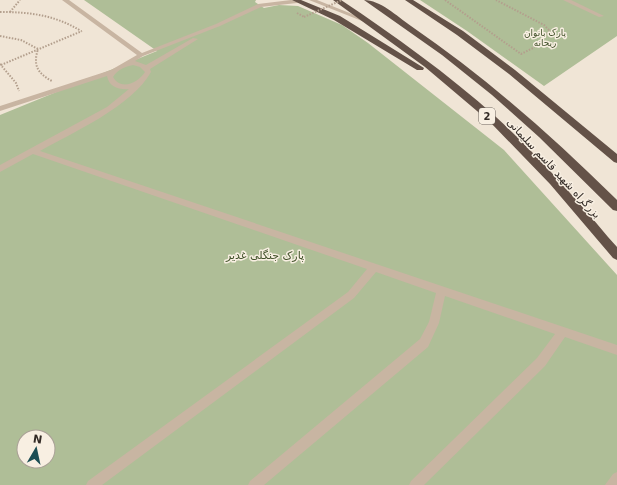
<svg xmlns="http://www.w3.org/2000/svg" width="617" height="485" font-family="'DejaVu Sans','Noto Sans Arabic',sans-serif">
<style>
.green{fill:#afbe97;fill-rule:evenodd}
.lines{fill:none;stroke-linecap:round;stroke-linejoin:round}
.path{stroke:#b39f8d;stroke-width:2;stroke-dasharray:1.5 1.5;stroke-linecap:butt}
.service{fill:#c8b5a2;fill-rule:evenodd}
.minor{fill:#c8b5a2;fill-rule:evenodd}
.trunk{fill:#645248;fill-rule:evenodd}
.path-bridge{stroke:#b39f8d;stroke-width:2;stroke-dasharray:1.5 1.5;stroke-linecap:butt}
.labels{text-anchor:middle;stroke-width:3;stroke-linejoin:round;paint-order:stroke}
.far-park-label{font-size:9px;fill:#405029;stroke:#f8efe2}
.shield{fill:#f8efe2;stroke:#6d655e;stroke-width:1}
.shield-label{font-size:10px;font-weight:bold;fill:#322a25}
.street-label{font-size:11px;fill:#322a25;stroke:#f8efe2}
.park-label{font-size:11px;fill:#405029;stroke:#f8efe2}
</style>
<rect width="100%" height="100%" fill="#f0e5d6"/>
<path class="green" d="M84,0H256L255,2L264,8L279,5L298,6L342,25L368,43L504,150L617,275V485H0V115L157,51ZM24,437H48V461H24Z
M420,0H617V36L544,86L467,31Z"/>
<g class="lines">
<path class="path" d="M445,0L521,54L533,48L550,31L544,25L496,0
M0,12C30,12 55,15 81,31
M10,12L20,0
M297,13L304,17
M0,36L21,40L38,49C33,65 37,73 52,81
M0,64L16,83L19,91
M1,65L82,31"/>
<path class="service" d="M62,0H69L142,53L216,24L258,4L291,0L300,1L297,3L261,7L220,26L143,56L135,61L146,65L193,38L198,39L150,69L151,72C132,106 74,132 40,151L617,345V355L565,337L545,366L424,485H409L411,481L537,358L555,334L445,296L439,323L428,347L264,485H248L250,481L420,339L429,322L436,293L376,272L354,298L102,485H86L88,481L348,292L367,269L33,154L0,172V165L107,107L129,89C119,90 109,87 107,76L0,111V106L111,70L137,55ZM133,65L140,67L145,72C138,83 121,91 113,77C118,69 125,67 133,65Z
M309,0H317L372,22L367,23Z
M617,472V485H605L613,474Z"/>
<path class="minor" d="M563,0H571L604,16L599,17Z"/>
<path class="trunk" d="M292,0H301L340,16L424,68L423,70H417L334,20Z
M333,0H341C395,36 448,74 496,117C536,154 573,195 608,237L617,247V260L613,258L550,184L490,122L425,67Z
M364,0C380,0 397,16 411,26C484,76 551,135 615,198L617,200V211L613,210L539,137L492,95L442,55Z
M405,0H413L463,31L515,70L617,154V163L614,162L509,74L457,35Z"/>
<path class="path-bridge" d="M304,17L342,0"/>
</g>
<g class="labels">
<g class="far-park-label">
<text x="545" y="36">پارک بانوان<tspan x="545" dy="10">ریحانه</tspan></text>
</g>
<rect class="shield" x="479" y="108" width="16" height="16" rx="3"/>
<g class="shield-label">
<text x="487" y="120">2</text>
</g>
<g class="street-label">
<text transform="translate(554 168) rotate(47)" y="4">بزرگراه شهید قاسم سلیمانی</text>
</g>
<g class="park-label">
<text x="265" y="259">پارک جنگلی غدیر</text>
</g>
</g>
<g transform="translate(36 449) rotate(9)"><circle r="19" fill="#f8efe2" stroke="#a9a096"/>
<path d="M0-3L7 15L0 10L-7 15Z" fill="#1b4d53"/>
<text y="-6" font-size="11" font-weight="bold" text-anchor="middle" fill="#322a25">N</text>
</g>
</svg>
